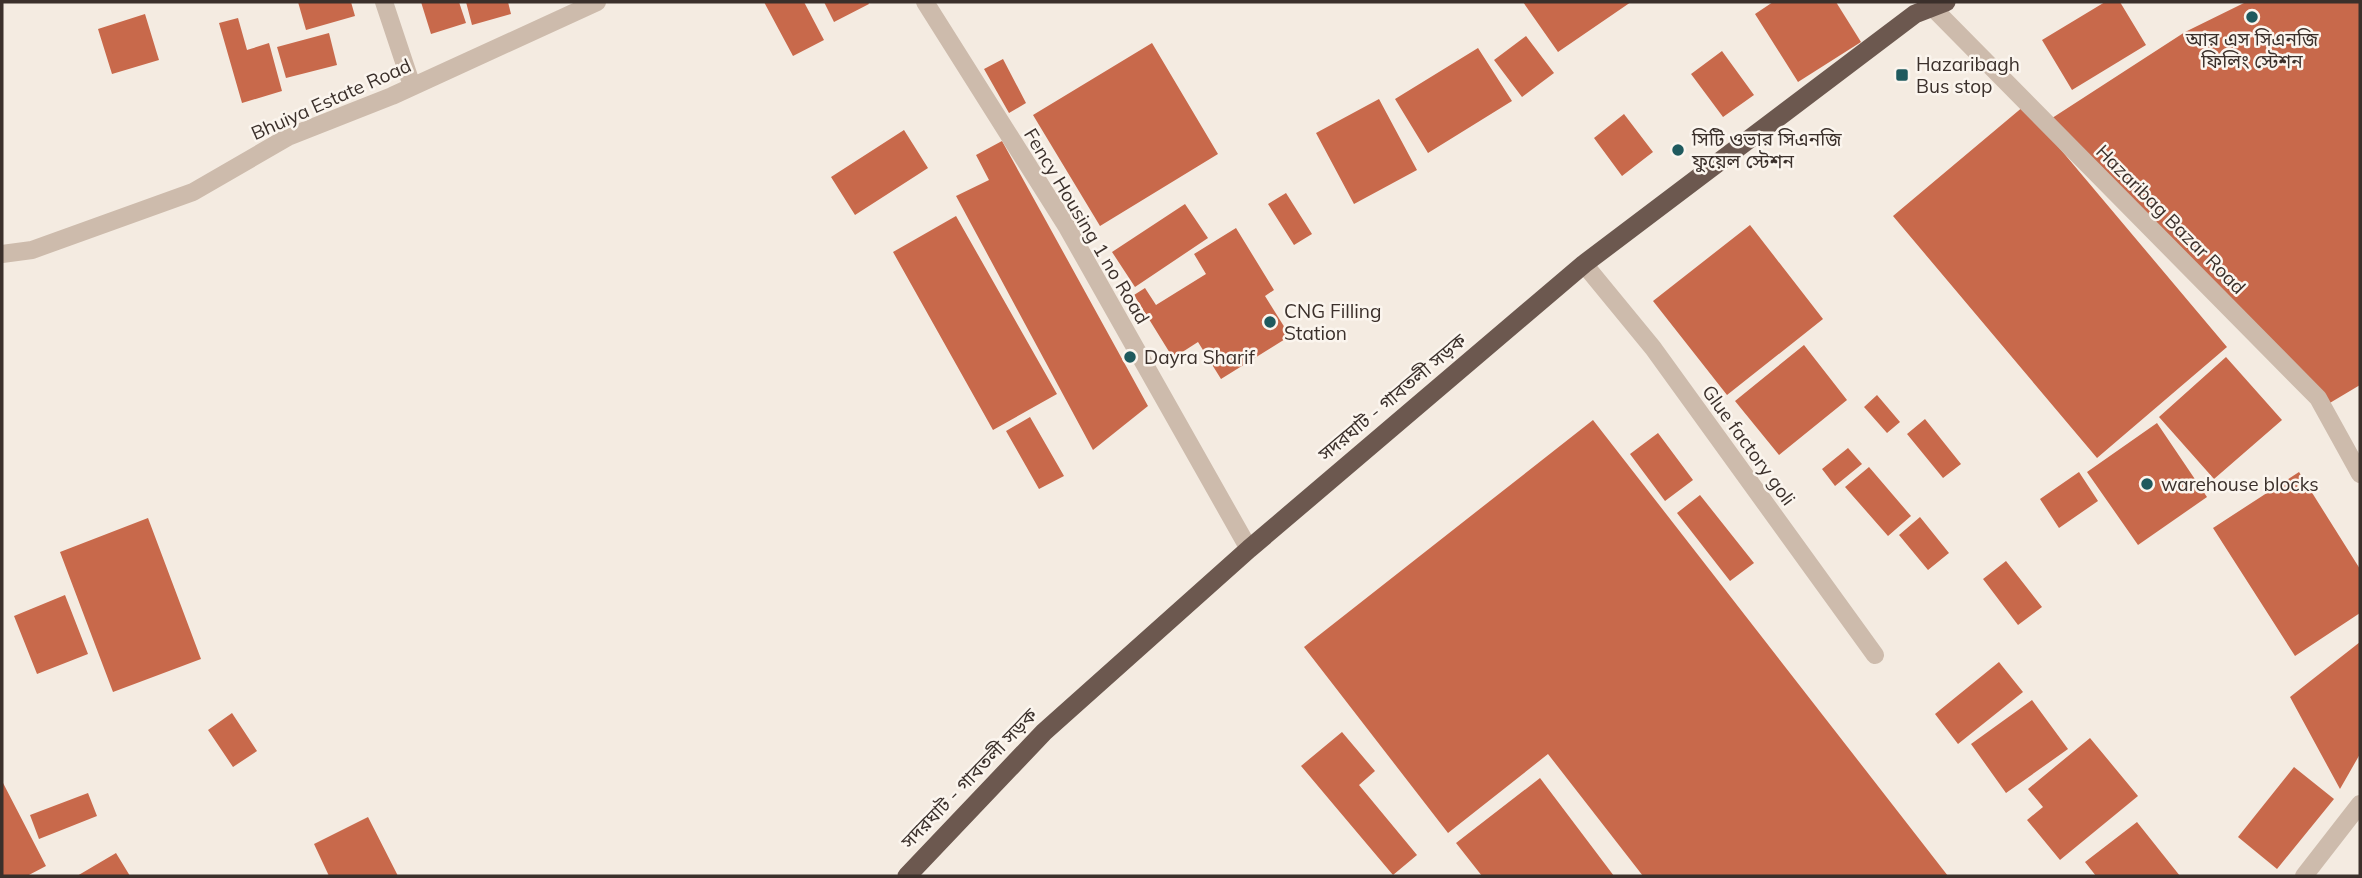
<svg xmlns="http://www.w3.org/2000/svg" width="2362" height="878" font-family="Mulish,'Noto Sans Bengali',sans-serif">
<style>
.building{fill:#c8694b}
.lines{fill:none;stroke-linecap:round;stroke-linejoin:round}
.minor{stroke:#cdbbac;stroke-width:18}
.tertiary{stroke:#cdbbac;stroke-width:18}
.trunk{stroke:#6c584f;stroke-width:19}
.poi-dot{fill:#1f5a5e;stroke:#fbf5ee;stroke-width:2.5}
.labels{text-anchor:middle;stroke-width:5;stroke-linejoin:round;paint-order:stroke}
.poi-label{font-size:19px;fill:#3b302b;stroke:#fbf5ee;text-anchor:start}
.street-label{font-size:19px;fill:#3b302b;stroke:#fbf5ee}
</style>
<rect width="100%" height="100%" fill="#f4ebe1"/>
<path class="building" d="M298,2H351L355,16L306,30Z
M421,2H459L466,23L431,34Z
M466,2H508L511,14L472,25Z
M764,2H804L824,40L793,56Z
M824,2H868L869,4L834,22Z
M1523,2H1631L1558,52Z
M1773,2H1836L1861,42L1798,82L1755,14Z
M2105,2H2120L2146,45L2072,90L2042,40Z
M2246,2H2360V385L2318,410L2046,122L2185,32Z
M145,14L159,60L112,74L98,29Z
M238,18L247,50L269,43L282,91L242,103L219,23Z
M329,33L337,65L286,78L277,47Z
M1526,36L1554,73L1522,97L1494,60Z
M1152,43L1218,154L1100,226L1033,115Z
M1478,48L1512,101L1428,153L1395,99Z
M1722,51L1754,95L1723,117L1691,74Z
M1003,59L1026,103L1009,113L984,69Z
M1379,99L1417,170L1354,204L1316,133Z
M2024,106L2227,347L2097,458L1893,216Z
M1624,114L1653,152L1622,176L1594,138Z
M904,130L928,168L855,215L831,177Z
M1002,141L1148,406L1093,450L956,196L989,180L976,155Z
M1286,193L1312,234L1294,245L1268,204Z
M1185,204L1208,238L1135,287L1112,252Z
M956,216L1057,394L993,430L893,252Z
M1750,225L1823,319L1727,395L1653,301Z
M1236,228L1274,290L1265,296L1290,336L1221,379L1198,342L1173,358L1134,295L1145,288L1156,305L1206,274L1194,254Z
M1804,345L1847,400L1779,455L1735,401Z
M2226,357L2282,420L2214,479L2159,417Z
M1877,395L1900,422L1887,433L1864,407Z
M1030,417L1064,476L1039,489L1006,431Z
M1925,419L1961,464L1943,478L1907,434Z
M1593,420L1948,876H1643L1548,754L1448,833L1304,647Z
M2157,423L2207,497L2138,545L2087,472Z
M1658,433L1693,480L1665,501L1630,454Z
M1848,448L1862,464L1835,486L1822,469Z
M1869,467L1911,516L1888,536L1845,487Z
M2079,472L2098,501L2059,528L2040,499Z
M2299,472L2360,569V613L2295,656L2213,528Z
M1700,495L1754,563L1730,581L1677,513Z
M1920,517L1949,553L1928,570L1899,535Z
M148,518L201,659L113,692L60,552Z
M2006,561L2042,607L2018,625L1983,579Z
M65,595L88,654L37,674L14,616Z
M2360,642V754L2340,789L2290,697Z
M1999,662L2023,692L1958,744L1935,714Z
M2032,700L2068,749L2006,793L1971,744Z
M232,713L257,751L233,767L208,730Z
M1342,732L1375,771L1359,785L1417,855L1393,875L1301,766Z
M2090,738L2138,796L2060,860L2027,820L2043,807L2028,789Z
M2294,767L2334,799L2277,869L2238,837Z
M1540,778L1614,876H1482L1456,843Z
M2,781L46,866L27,876L2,875Z
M88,793L97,816L39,839L30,815Z
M368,817L398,876H329L314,844Z
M2137,822L2180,876H2096L2085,862Z
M116,853L130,876H77Z"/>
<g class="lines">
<path class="minor" d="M384,2L412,86
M925,2L1067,227L1249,549
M2,254L32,250L193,192L288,137L392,96L597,2
M1584,264L1653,348L1875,655"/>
<path class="tertiary" d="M1933,8L2318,398L2360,474
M2304,876L2360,804"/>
<path class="trunk" d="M907,876L1044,732L1249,549L1584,264L1915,14L1946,2"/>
</g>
<g class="poi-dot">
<circle cx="2252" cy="17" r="7"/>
<rect x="1895" y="68" width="14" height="14" rx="3.5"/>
<circle cx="1678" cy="150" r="7"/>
<circle cx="1270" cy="322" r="7"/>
<circle cx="1130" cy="357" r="7"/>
<circle cx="2147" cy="484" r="7"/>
</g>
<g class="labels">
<g class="poi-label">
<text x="2252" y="46" text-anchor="middle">আর এস সিএনজি<tspan x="2252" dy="22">ফিলিং স্টেশন</tspan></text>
<text x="1916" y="71">Hazaribagh<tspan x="1916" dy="22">Bus stop</tspan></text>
<text x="1692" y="146">সিটি ওভার সিএনজি<tspan x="1692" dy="22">ফুয়েল স্টেশন</tspan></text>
<text x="1284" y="318">CNG Filling<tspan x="1284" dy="22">Station</tspan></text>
<text x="1144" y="364">Dayra Sharif</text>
<text x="2161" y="491">warehouse blocks</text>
</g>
<g class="street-label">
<text transform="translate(331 99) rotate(-24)" y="7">Bhuiya Estate Road</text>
<text transform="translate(2171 219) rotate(45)" y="7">Hazaribag Bazar Road</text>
<text transform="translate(1087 226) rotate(59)" y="7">Fency Housing 1 no Road</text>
<text transform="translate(1392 397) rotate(-40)" y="7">সদরঘাট - গাবতলী সড়ক</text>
<text transform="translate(1749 445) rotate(54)" y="7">Glue factory goli</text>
<text transform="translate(969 778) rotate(-46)" y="7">সদরঘাট - গাবতলী সড়ক</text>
</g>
</g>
<rect width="2362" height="878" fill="none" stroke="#3b302b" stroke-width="7"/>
</svg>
